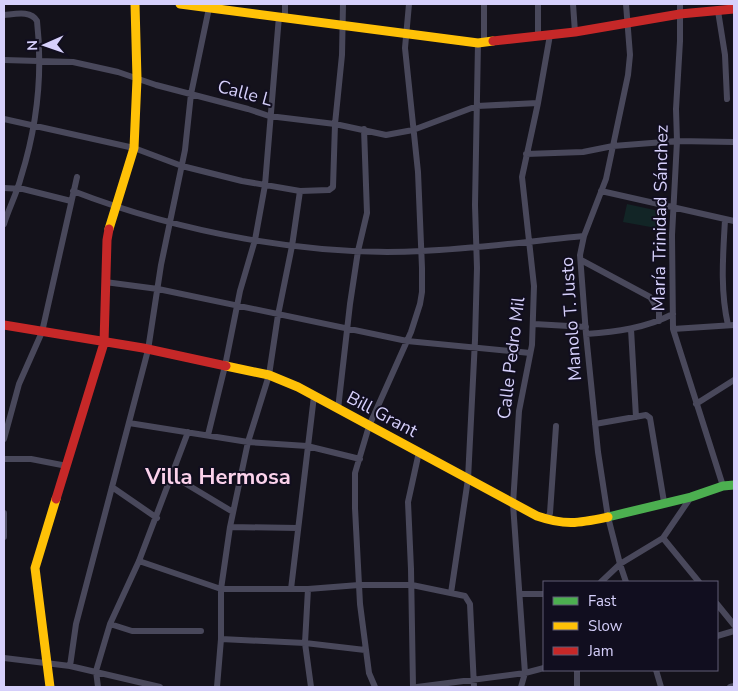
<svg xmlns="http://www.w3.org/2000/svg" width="738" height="691" font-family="'Nunito Sans',sans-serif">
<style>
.park{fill:#122526}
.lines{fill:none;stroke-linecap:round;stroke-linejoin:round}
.street{stroke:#49485b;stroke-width:6}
.fast{stroke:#4caf50;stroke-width:9}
.slow{stroke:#ffc107;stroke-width:9}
.jam{stroke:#c62828;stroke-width:9}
.labels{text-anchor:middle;stroke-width:4;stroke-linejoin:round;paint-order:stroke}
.street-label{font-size:18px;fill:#d6d0fb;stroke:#110e1f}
.district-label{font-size:22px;font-weight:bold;fill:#fbd2eb;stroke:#110e1f}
</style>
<rect width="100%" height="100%" fill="#14121b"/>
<path class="park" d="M627,204L659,211L656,228L623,222Z"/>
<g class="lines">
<path class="street" d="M285,4V17
M573,4L575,32
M626,4L630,55L628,75L606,179L584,236L580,255L586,334L598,452L608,517L620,564L626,582
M680,4V41L676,109L677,141L672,235L673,329L723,486
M718,11L725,55L727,99
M4,15C15,14 31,10 37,21C43,74 37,126 21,177C17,193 9,208 4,224
M538,37V4
M484,43V4
M4,60L73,62L118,72L156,85L248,109L269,116L335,124L386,135L413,130L477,106L538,103
M4,119L134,148L182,166L242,181L300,191L329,190L333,187L335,124L342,55L343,4
M526,154L583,152L613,146L677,141L734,142
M4,188L23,189L71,201
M73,191C179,232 308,257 422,251C476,249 530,241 584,236
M601,191L734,221
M725,220C723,255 720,290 728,325
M581,260L650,297L659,311V321
M105,282L158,289L407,341L530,353
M534,324L586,327
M631,329L636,417
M673,329L734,325
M586,334C616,332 646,328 673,314
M696,404L734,380
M338,409L350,304L358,251L367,213L364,129
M129,423L248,442L307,446L360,459
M595,424L646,415L650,418L664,502
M208,435L225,366L240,291L255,240L265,185L279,16
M4,439L19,384L42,332L77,177
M4,459H31L67,466
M173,476L233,512
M112,487L157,518
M4,513V537
M547,520L550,513L556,426
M230,527L298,528
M663,538L699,582
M139,561L221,589H308L359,585H412L465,596L470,604L474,687
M601,582L620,564L663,538L691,497
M291,589L314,396
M308,589L305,643L311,687
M451,593L468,479L475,340L477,268L475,205L478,43
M520,594H544
M717,604L734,625
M110,624L132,631H201
M717,636L734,631
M221,639L305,643L365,650
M4,658L70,666L160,687
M70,666L76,624L148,350L161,265L185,150L191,94L209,8
M656,670L661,687
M98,687L96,671L110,624L139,561L188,432
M217,687L221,639V589L230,527L248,442L269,375L278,315L292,246L300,191
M375,687L369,673L360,604L355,508V473L369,426L411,332L420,304L422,292V268L418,172L405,48L409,4
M413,687L411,569L408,502L419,452
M417,687L525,673L544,668
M521,687L525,673L513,504L519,411L532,345L534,286L522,177L538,103L550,35
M577,687V670
M730,687L734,686"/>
<path class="fast" d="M608,517L691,497L723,486L734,485"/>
<path class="slow" d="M180,4L478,43L493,41
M109,229L134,148L137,79L135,4
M226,366L269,375L298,387L537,516C566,526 579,523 608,517
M50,687L35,568L56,499"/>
<path class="jam" d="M493,41L575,32L680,14L734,9
M4,325L143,348L226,366
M56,499L104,343L107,240L109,229"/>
</g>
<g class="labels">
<g class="street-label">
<text transform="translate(245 93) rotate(15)" y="6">Calle L</text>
<text transform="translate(660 218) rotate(-89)" y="6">María Trinidad Sánchez</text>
<text transform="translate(571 319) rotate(-94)" y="6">Manolo T. Justo</text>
<text transform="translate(511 358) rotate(-83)" y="6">Calle Pedro Mil</text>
<text transform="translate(382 414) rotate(28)" y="6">Bill Grant</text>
</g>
<g class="district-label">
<text x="218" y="484">Villa Hermosa</text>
</g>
</g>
<rect width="738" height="691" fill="none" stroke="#d6d0fb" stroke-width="10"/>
<rect x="543" y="581" width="175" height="90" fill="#110e1f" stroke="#605c77"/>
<rect x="553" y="597" width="25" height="8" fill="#4caf50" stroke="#605c77"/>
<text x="588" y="606" font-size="15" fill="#d6d0fb">Fast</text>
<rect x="553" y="622" width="25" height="8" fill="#ffc107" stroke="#605c77"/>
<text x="588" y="631" font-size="15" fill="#d6d0fb">Slow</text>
<rect x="553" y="647" width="25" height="8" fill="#c62828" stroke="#605c77"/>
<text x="588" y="656" font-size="15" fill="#d6d0fb">Jam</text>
<g transform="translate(45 45) rotate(268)" stroke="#110e1f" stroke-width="4" paint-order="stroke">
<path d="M0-4L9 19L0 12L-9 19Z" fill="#d6d0fb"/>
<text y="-8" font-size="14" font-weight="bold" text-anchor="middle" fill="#d6d0fb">N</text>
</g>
</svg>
